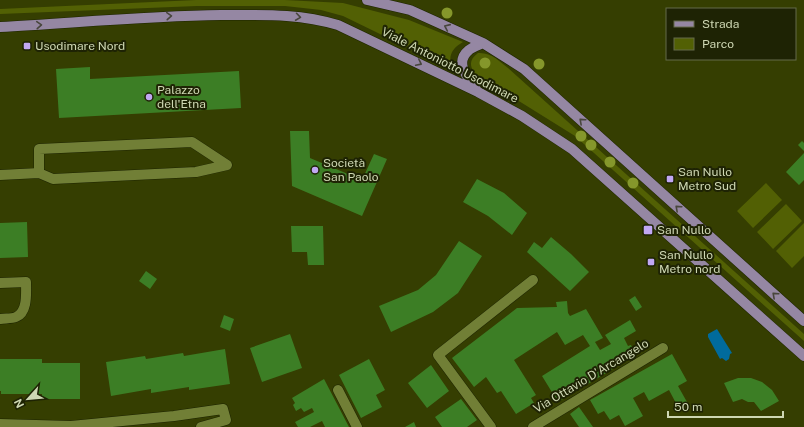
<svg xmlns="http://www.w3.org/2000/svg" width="804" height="427" font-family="'Public Sans',sans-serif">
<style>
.green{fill:#526004}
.water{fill:#016b9c}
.building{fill:#3c7e25}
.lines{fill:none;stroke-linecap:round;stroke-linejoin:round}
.minor-casing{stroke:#1d2400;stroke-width:11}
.major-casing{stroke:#1d2400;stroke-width:11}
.minor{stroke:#717f36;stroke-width:10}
.major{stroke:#9587a3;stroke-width:10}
.tree{fill:#85972b}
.oneway{stroke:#48463c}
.poi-dot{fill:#c1a8f3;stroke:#1e2304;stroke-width:1.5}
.labels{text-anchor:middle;stroke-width:4;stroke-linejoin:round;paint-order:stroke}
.poi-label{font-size:12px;fill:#ced7b3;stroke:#1e2304;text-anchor:start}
.street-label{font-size:12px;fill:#ced7b3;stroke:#1e2304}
</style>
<rect width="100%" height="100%" fill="#353e01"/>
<path class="green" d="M196,0H285L343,3L409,20L463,42C451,49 448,56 452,69L343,16L321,10L285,6H197L0,14V9Z
M478,53C491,52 499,61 508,68L804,334V341L575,136L474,73C469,64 470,59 478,53Z
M766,183L782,200L753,228L737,211Z
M786,204L802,221L773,249L757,232Z
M804,223V256L792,268L776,251Z"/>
<path class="water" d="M717,329L732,353L730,354L729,359L726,361L722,358L720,359L708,337V334Z"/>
<path class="building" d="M90,67V79L239,71L241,108L59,118L56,69Z
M290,131H309L310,158L362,180L374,154L387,159L362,216L292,186Z
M802,141L804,143V151L798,145Z
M804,153V180L799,185L786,172Z
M477,179L504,193L527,213L512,235L488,216L463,202Z
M27,222L28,257L0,258V223Z
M291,226H323L324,265H308L307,252H292Z
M551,237L571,254L589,272L570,291L527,252L534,242L542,248Z
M459,241L482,256L458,293L433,312L391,332L379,306L418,290L436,275Z
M146,271L157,279L150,289L139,281Z
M635,296L642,307L636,311L629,300Z
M567,301L568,313L570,316L586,309L603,338L595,342L600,350L611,344L605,335L630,320L636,331L624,338L628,346L631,345L636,355L558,402L542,376L590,346L583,335L565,345L557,332L514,360L536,395L531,398L534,403L516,414L501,391L497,393L486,377L474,387L452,358L517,308L557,307L556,302Z
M224,315L234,319L230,331L220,327Z
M290,334L302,368L262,382L250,348Z
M225,349L230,384L189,390V387L151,393V389L111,396L106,362L145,356L146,359L183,353L184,356Z
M672,354L687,381L678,386L687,402L678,407L669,390L649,401L644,392L633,398L643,416L625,426L619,415L610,420L604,411L598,414L590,400Z
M0,359H42V363H80V399H42V394H1V391H0Z
M369,359L385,390L376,395L382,407L361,418L339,375Z
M431,365L449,391L427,408L408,383Z
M738,378H751L762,382L772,390L779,401L761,411L754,402H748L742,399L733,402L724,383Z
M324,379L349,427H325L322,421L310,427H298L295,422L314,412L312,408L304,412L301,408L296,411L293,405L295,403L292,398Z
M461,399L477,420L467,427H442L435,417Z
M579,407L593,427H579L570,414Z
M414,422L416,427H405Z"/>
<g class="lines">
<defs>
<path id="minor" d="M0,175L39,173L53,179L196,172L227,165L192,142L39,149V173
M0,283L26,282C26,293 28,312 16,317C11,319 5,318 0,319
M338,390L357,427
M0,424L71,426L72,427
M71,426L174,416L223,409L226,420L201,427
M491,427L438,355L533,280
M533,427L663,348"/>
<path id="major" d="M367,0L410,10L483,43L524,69L804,321
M0,27C73,23 147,16 221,15C261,15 298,13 338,25L478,92L522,116L572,149L804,356
M477,91C469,79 453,63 469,50C473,47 479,45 483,43"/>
</defs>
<use href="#minor" class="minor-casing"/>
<use href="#major" class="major-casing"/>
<use href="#minor" class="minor"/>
<use href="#major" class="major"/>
</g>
<g class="tree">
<circle cx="447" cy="13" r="5.5"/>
<circle cx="485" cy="63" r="5.5"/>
<circle cx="539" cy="64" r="5.5"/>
<circle cx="581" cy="136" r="5.5"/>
<circle cx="591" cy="145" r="5.5"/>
<circle cx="610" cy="162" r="5.5"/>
<circle cx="633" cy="183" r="5.5"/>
</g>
<defs><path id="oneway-chevron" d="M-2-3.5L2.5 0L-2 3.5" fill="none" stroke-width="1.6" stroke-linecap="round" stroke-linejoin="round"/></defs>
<g class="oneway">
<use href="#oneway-chevron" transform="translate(169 16) rotate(-4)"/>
<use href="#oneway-chevron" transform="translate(298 17) rotate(8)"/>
<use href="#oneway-chevron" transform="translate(39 25) rotate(-4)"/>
<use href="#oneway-chevron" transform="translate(447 27) rotate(-156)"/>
<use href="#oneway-chevron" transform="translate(419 63) rotate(26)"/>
<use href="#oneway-chevron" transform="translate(582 121) rotate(-138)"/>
<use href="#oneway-chevron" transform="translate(678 208) rotate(-138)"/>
<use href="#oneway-chevron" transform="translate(775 295) rotate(-138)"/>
</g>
<g class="poi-dot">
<rect x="23" y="42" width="8" height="8" rx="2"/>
<circle cx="149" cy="97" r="4"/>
<circle cx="315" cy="170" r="4"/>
<rect x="666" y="175" width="8" height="8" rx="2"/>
<rect x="643" y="225" width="10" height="10" rx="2"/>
<rect x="647" y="258" width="8" height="8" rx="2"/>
</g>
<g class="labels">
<g class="poi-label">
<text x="35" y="50">Usodimare Nord</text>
<text x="157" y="94">Palazzo<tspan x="157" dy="14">dell'Etna</tspan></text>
<text x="323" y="167">Società<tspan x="323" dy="14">San Paolo</tspan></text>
<text x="678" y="176">San Nullo<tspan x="678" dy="14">Metro Sud</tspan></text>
<text x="657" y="234">San Nullo</text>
<text x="659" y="259">San Nullo<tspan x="659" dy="14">Metro nord</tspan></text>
</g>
<g class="street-label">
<text transform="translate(450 65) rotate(27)" y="4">Viale Antoniotto Usodimare</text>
<text transform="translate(591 376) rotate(-31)" y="4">Via Ottavio D'Arcangelo</text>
</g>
</g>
<rect x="666" y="8" width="130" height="52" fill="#1e2304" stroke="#646b4a"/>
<rect x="674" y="21" width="20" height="6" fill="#9587a3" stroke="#646b4a"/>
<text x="702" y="28" font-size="12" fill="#ced7b3">Strada</text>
<rect x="674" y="38" width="20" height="12" fill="#526004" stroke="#646b4a"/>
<text x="702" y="48" font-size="12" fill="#ced7b3">Parco</text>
<g transform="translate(28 399) rotate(243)" stroke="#1e2304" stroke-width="3" paint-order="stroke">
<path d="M0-3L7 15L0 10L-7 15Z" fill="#ced7b3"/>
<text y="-6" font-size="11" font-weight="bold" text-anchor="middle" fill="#ced7b3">N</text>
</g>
<path d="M668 411v6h115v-6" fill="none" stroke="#ced7b3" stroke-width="2"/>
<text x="674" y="411" font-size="12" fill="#ced7b3" stroke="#1e2304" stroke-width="3" paint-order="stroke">50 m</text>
</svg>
